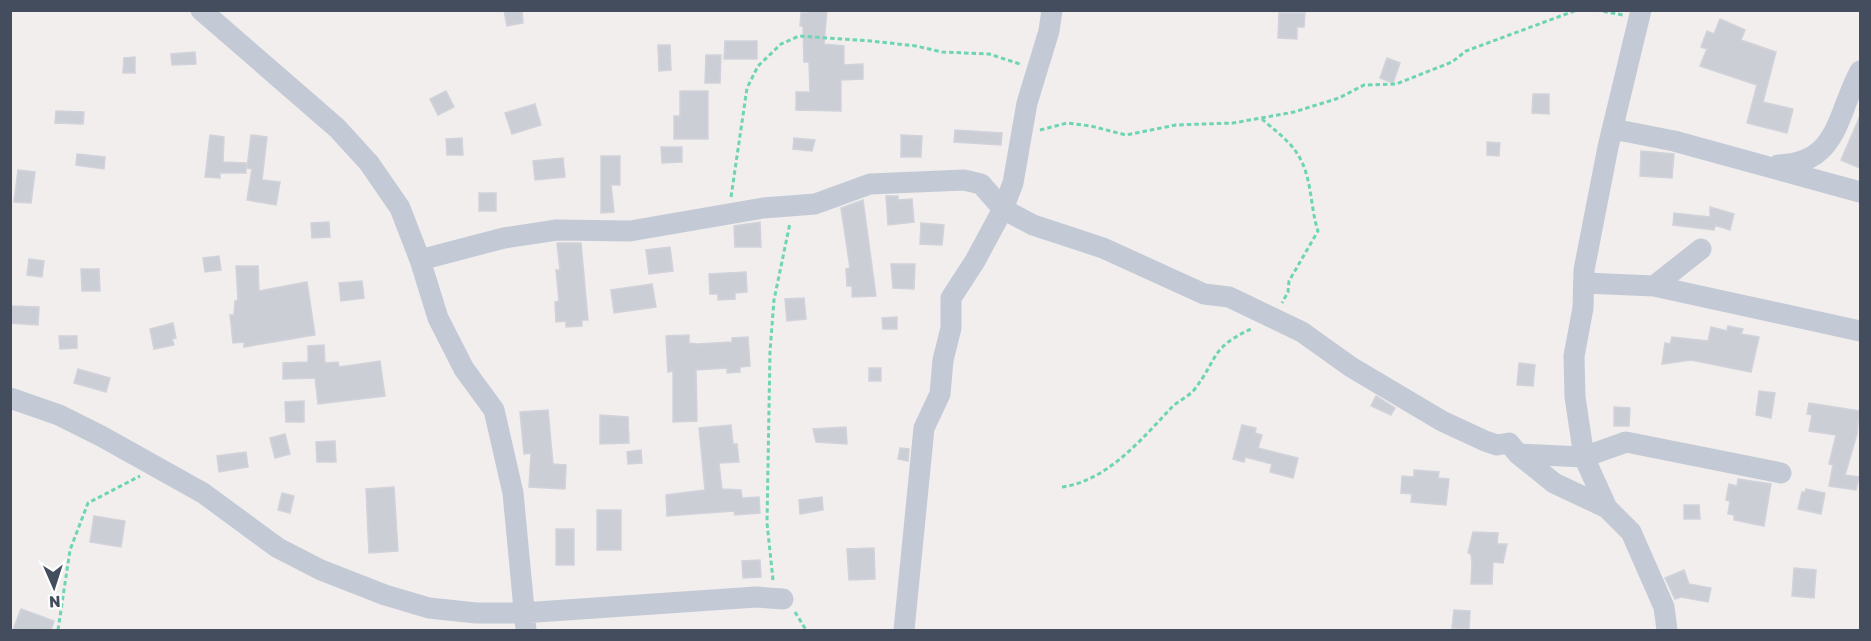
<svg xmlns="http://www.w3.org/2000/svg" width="1871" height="641" font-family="Rubik,sans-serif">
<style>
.building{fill:#ccced6;stroke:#d1d2da;stroke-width:1.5}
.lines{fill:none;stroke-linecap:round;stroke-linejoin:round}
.path{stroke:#6dd4b4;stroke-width:3;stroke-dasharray:4.5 3;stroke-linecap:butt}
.minor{stroke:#c3cad6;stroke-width:21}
</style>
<rect width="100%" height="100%" fill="#f1eeed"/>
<path class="building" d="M504,10H522L523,23L507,26Z
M807,10H827L824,44L844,46V65L863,64V79L841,80V111L796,110V92H810L809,62H804L803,26H800L801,13H807Z
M1279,13H1305L1304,27H1297V39L1278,38Z
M1720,19L1745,30L1741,40L1776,52L1763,102L1793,109L1787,133L1747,123L1757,85L1700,66L1707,49L1701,47L1707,31L1714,34Z
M725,41H757V59H724Z
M658,45H670L671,70L659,71Z
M195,52L196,64L172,65L171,54Z
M706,55H721L720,83H705Z
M135,57V73H123L124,58Z
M1387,58L1400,63L1393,83L1380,78Z
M446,91L454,107L438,115L430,99Z
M680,91H708V139H674V116H680Z
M1533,94H1549V114L1532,113Z
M535,104L541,125L512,134L505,113Z
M56,111L84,112L83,124L55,123Z
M1860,116V168L1841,160Z
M955,130L1002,133L1001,145L954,142Z
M210,135L224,137L223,162L246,163V173H220V178L205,177Z
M251,135L267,137L262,180L280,182L276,205L247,200L252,169L247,168Z
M901,135L922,136L921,157H901Z
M462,138L463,155H447L446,139Z
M794,138L815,140L812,151L793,149Z
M1487,142L1500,143L1499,156L1487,155Z
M661,147H682V162L662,163Z
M1641,151L1674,154L1672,178L1640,176Z
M77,154L105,157L104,169L76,165Z
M601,156H620V185H611L614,212L601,213Z
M563,158L565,177L535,180L533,161Z
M18,170L35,172L31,203L14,202Z
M479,193H496V211H479Z
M886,196H898V200L912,199L914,222L888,225Z
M863,200L876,296L852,297V286H847L846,269L850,268L841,208Z
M1710,207L1734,214L1730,230L1715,225L1714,230L1673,225L1674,213L1710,217Z
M329,222L330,237L312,238L311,223Z
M760,222L761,247H735L734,226Z
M921,223L944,225L942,245L920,244Z
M557,243H581L588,320H582V326L566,327V321L556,322L555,302L559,301L556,270H560Z
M670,247L673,271L649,274L646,250Z
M219,256L221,270L205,272L203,258Z
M29,259L44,261L42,277L27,275Z
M891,264H915L914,289L893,288Z
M236,266H258L259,291L307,282L315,335L244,347V342L233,343L230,315H234L235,301L238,300Z
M81,269H99L100,291H82Z
M746,272L747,292L735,293V299L718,300V294H710L709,274Z
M362,281L364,298L341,301L339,283Z
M652,284L656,307L614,313L611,290Z
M804,298L806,319L787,321L785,299Z
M10,306L39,307L38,325L10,323Z
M897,317V329H883L882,318Z
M173,323L176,338L172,339L174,345L154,349L150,329Z
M1728,326L1743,329L1741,334L1759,337L1751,372L1691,360L1662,364L1665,343L1670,344L1672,337L1708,341L1711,327L1727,331Z
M689,335V343L697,344L732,342V338L748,337L750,366L740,367V372L727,373V368L696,370L697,421L673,422V371L668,372L666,336Z
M59,336H77V348L60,349Z
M324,345L325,363L338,362L339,367L380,361L385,396L318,404L315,378L283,379V363L308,362V346Z
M1519,363L1535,365L1533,386L1517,385Z
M869,368H881V381H869Z
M78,369L110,378L106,392L74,383Z
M1759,391L1775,393L1771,418L1756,415Z
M1376,396L1395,408L1391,415L1371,406Z
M304,401V422H286L285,402Z
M1809,403L1859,411L1857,434L1845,475L1859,477L1856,490L1829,486L1833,465L1829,464L1836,435L1809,431L1812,415L1807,414Z
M1614,407L1630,408L1629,426H1614Z
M548,410L553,464L566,465L565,489L529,487L531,453L524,454L520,412Z
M600,415L628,417L629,443L600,444Z
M731,425L733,444H737L739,462L719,463L722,489L741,490L742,498L759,497L760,513L735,515L734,511L667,516L666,495L705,490L699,428Z
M1242,425L1256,428L1255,433L1262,435L1258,448L1298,458L1293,478L1270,472L1272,464L1245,457L1244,462L1233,459Z
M846,427L847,444L816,442L813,429Z
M285,434L290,454L275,458L270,438Z
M335,441L336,462H317L316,442Z
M900,448L909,449L908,461L898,459Z
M641,450L642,463L628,464L627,452Z
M246,452L248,467L219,472L217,456Z
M1414,470L1439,472L1438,478L1449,479L1446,505L1411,502L1412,494L1401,493L1402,476L1414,477Z
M1738,479L1771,484L1764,526L1734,520V515L1728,514L1730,501L1726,500L1729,484L1737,486Z
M394,487L398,551L369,553L366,489Z
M1806,489L1825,493L1821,514L1798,509L1802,492H1805Z
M282,493L294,496L290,513L278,510Z
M822,497L823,510L800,514L799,500Z
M1684,505H1699L1700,519H1684Z
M597,510H621V550H597Z
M94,516L125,521L121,547L90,542Z
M556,529H574V565H556Z
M1473,532L1498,533L1497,544H1507L1503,563L1493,562L1492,584H1471L1472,563L1471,554L1468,553Z
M874,548L875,579L849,580L847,549Z
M760,560L761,577L743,578L742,561Z
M1794,568L1816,570L1814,598L1792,596Z
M1684,570L1689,584L1711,588L1708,602L1681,597L1675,599L1665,578Z
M21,609L54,621L51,630H13Z
M1454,610L1470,611L1469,629L1452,628Z"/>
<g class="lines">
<path class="path" d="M1596,10L1623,15
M1262,119C1273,129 1290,141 1298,155C1312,176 1310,207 1318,231L1289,281L1288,292L1282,303
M1040,130L1067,123L1091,126L1126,135L1176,125L1233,123L1261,118L1294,112L1339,98L1364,85L1396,84L1452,62L1466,51L1577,10
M731,197L747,88L758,66L781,44L799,36L871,41L916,46L942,52L989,54L1020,64
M1062,487C1107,481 1142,439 1172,407C1178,401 1188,397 1194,390C1219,358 1209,348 1253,328
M773,580L767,523L770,351L774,300L790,223
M795,612L806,630
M58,630L70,550L88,503L140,476"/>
<path class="minor" d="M201,10L337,128L369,163L400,208L420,260L438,318L464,369L494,410L513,493L526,630
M1641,10L1608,147L1584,270L1583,308L1574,356L1575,397L1584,457L1607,508L1631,532L1664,607L1667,630
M1613,129L1674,141L1860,192
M1778,165C1839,164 1837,113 1860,71
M420,260L504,238L557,230L630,231L763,208L815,204L870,184L964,180L981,184L1003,209L1033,225L1103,248L1204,294L1229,297L1248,306L1302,332L1351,367L1442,421L1485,441L1497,445L1509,443L1518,454L1584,457L1626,442L1781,473
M1584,283L1654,286L1701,249
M1654,286L1860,331
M10,398L59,415L101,436L203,493L278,548L321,570L385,595L429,608L476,613H522L756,597L783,599
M1518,454L1554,483L1607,508
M904,630L924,428L940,394L943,360L951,328V298L975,261L1003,209L1013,183L1027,103L1049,31L1052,10"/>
</g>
<rect width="1871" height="641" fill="none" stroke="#444d5d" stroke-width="24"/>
<g transform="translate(54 587) rotate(177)" stroke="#ffffff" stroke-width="4.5" paint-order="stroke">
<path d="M0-4.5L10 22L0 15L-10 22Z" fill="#444d5d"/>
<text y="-9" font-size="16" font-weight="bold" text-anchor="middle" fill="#444d5d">N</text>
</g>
</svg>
